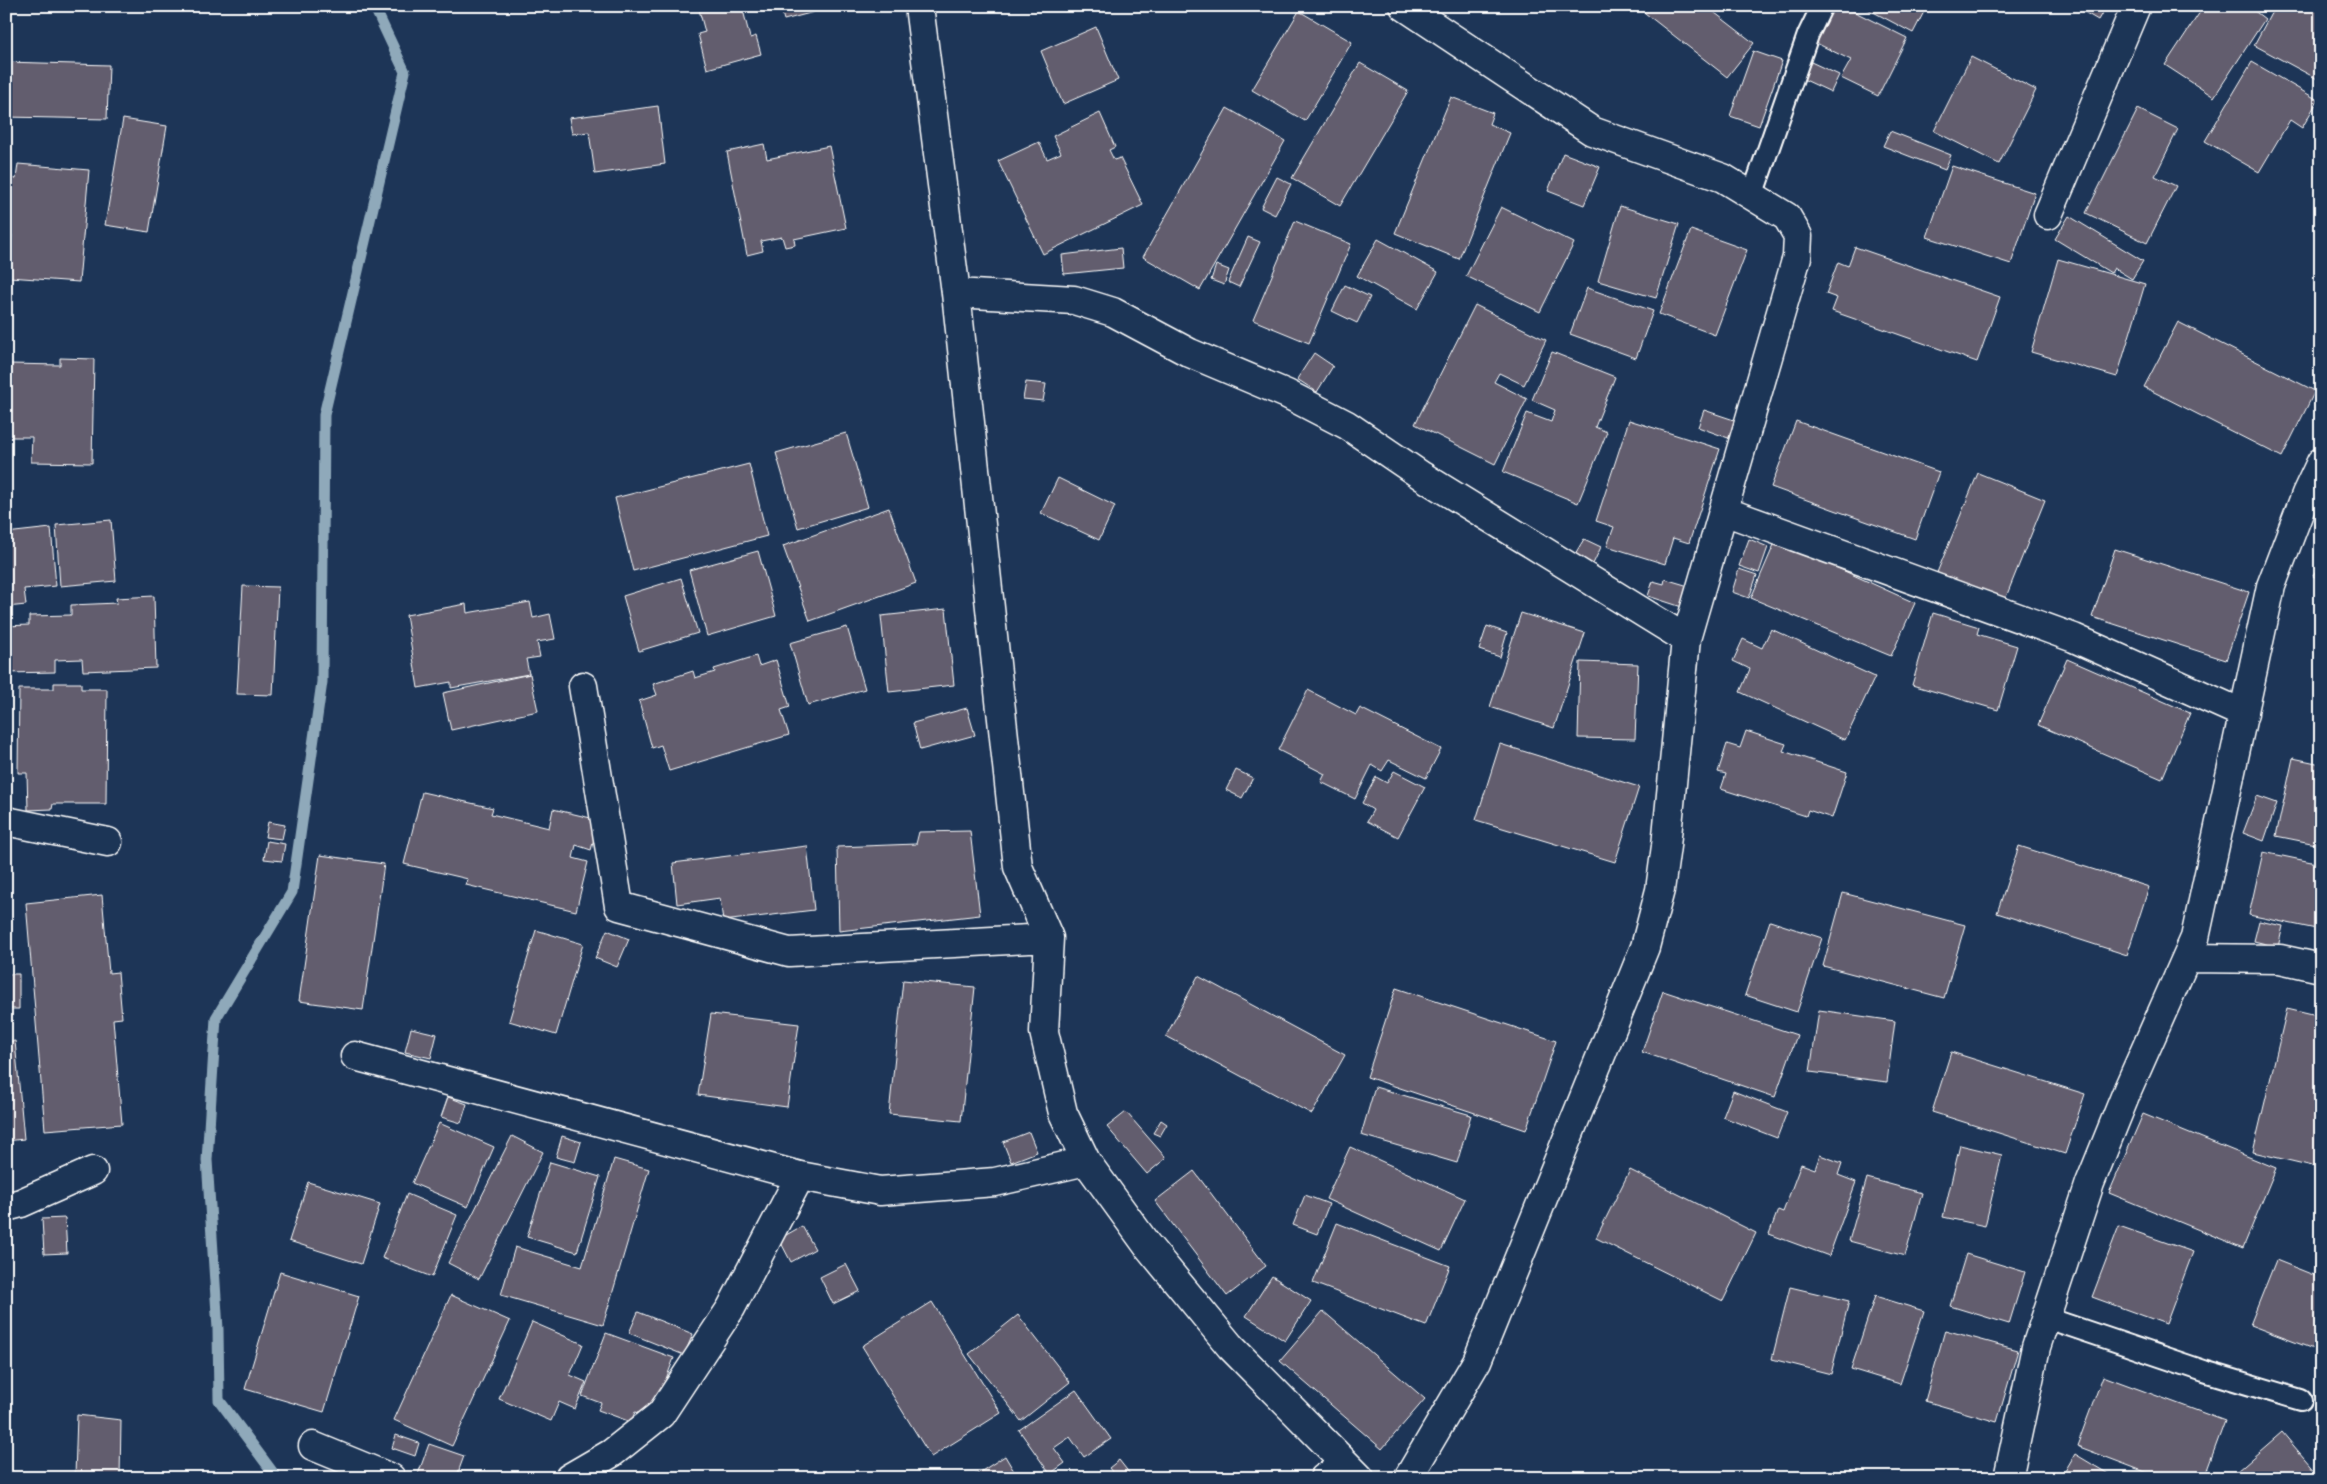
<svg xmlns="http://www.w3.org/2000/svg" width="2327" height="1484" font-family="'Architects Daughter',sans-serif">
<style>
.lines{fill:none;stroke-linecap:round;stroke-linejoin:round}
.stream{stroke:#8fa9ba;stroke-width:11}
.building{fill:#625d6e;stroke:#fff}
.lane-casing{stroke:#fff;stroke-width:24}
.street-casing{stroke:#fff;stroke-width:31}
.lane{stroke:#1d3557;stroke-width:20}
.street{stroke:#1d3557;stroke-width:28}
</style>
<rect width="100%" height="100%" fill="#1d3557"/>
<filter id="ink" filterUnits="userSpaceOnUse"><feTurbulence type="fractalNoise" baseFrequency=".02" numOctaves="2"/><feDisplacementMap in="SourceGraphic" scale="10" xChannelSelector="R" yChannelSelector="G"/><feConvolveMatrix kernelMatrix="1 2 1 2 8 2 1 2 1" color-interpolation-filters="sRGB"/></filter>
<g filter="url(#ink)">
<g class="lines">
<path class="stream" d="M277,1478L219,1400L218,1329L207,1160L216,1018L292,892L322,682L324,415L405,72L374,6"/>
</g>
<path class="building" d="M698,6H742L750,38L756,36L761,54L707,69L698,34L705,32Z
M780,6H813L814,12L784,20Z
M1636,6H1706L1754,43L1727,77Z
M1834,6H1843L1907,38L1878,96L1841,78L1851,60L1816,43Z
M1862,6H1927L1913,33Z
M2074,6H2106L2098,20Z
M2204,6H2248L2265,19L2214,97L2165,65Z
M2275,6H2315L2321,9V81L2254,45Z
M1299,11L1352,42L1305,121L1252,90Z
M1096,27L1118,80L1063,104L1041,51Z
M1753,51L1782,61L1759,126L1730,116Z
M1971,57L2036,90L1999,164L1934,131Z
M6,62L109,65L107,119L6,117Z
M1811,62L1839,75L1831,92L1803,79Z
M2252,62L2318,100L2302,128L2290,120L2259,172L2205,141Z
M1360,63L1408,91L1340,206L1292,178Z
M1451,97L1493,113L1489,124L1510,133L1459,259L1395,233Z
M658,106L665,164L595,174L589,132L572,134L569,118Z
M1227,108L1285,141L1200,290L1143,257Z
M2138,109L2178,129L2155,176L2176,186L2147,243L2086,213Z
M1100,113L1115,147L1109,150L1114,160L1120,158L1143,205L1043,254L998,161L1039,142L1047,159L1061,153L1053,136Z
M123,119L167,126L149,232L105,225Z
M1890,131L1951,155L1945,170L1883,146Z
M764,144L767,159L829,146L846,228L794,239L795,245L785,247L782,237L761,241L763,251L747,255L727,152Z
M1563,153L1600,167L1584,205L1548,191Z
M18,164L89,170L79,282L9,277L12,235L6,234V178L16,179Z
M1952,166L2035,193L2011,264L1927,237Z
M1277,177L1291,184L1275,215L1261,208Z
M1620,206L1679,224L1656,298L1598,281Z
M1501,207L1574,243L1540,312L1466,276Z
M2069,216L2143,261L2132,279L2114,268L2111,273L2055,239Z
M1295,221L1351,244L1309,343L1253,320Z
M1691,230L1747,250L1715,335L1659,314Z
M1248,237L1260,242L1239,287L1228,282Z
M1378,239L1438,272L1417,309L1357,276Z
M1855,247L2000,297L1977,362L1832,311L1837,298L1826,294L1838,262L1848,266Z
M1121,248L1123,268L1064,274L1062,255Z
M2058,259L2145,284L2117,377L2031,352Z
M1216,265L1229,270L1224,285L1211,280Z
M1345,285L1370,297L1357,323L1332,311Z
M1587,288L1653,311L1636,358L1570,334Z
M1475,305L1546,340L1524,385L1499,373L1494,382L1527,399L1495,464L1415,424Z
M2178,322L2315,391L2282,457L2144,387Z
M1552,352L1615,377L1595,427L1607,432L1578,503L1503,472L1527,413L1551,422L1555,410L1532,400Z
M1314,353L1333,366L1317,392L1297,379Z
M60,358L94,359L92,463L31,462L32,437H8L9,364L60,365Z
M1026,382L1046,384L1043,401L1023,399Z
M1704,410L1737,421L1731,439L1698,427Z
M1629,420L1720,449L1689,543L1673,538L1665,564L1607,546L1614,527L1596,521Z
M1796,421L1939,472L1915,539L1771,487Z
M846,433L868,507L798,528L776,453Z
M749,464L767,536L633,571L615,498Z
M1978,473L2045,500L2004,602L1936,575Z
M1058,478L1115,506L1099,540L1041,513Z
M889,508L916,583L810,621L783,546Z
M111,520L116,581L60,586L56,525Z
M51,528L56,586L24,589L26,605L7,607L6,533Z
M1584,539L1601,547L1593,564L1575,554Z
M1749,539L1768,547L1759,573L1739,566Z
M1776,540L1915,603L1891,656L1751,598Z
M2115,549L2249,592L2226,660L2092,617Z
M758,551L776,616L707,636L689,570Z
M2321,563V580L2313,576Z
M1739,569L1757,575L1749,598L1732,592Z
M681,578L698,633L639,651L623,596Z
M1665,579L1692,587L1685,608L1648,596L1653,581L1664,584Z
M243,586L278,587L273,695L237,694Z
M154,596L156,668L83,671L82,659L55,660V672L6,673V626L29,625V616L71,615V605L117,603L116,598Z
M530,602L533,618L550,614L555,639L537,642L540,657L526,659L529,674L451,688V682L418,688L406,615L466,604L467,613Z
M946,609L954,685L889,692L881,616Z
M1521,613L1585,633L1554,728L1490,707Z
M1933,613L1979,627L1977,634L2017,646L1998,710L1912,685Z
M1487,626L1507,633L1500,657L1479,650Z
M847,627L865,689L808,705L790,643Z
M1771,629L1875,677L1845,740L1740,692L1750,669L1733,661L1743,639L1762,648Z
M756,656L759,666L776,660L790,707L781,710L789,735L669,771L661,745L652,748L639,701L657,695L653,684L693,671L695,678L715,672L714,669Z
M2067,659L2190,713L2162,779L2038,725Z
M1580,662L1638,664L1635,739L1578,738Z
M530,674L538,711L451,730L443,693Z
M54,683H81V689H107L106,804H53L52,809L28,810L27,773H18L19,689H54Z
M1308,690L1356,715L1360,708L1441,749L1426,778L1389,760L1382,771L1372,765L1355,799L1321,782L1325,774L1278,750Z
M967,708L975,735L920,750L913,723Z
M1746,731L1786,744L1783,751L1847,772L1832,818L1808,810L1806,816L1721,789L1726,774L1718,772L1727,744L1740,748Z
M1500,744L1639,787L1615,862L1476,820Z
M2293,758L2321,764V845L2276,836Z
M1236,770L1253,778L1242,798L1226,790Z
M1394,771L1425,787L1398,837L1367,821L1373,810L1362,803L1376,777L1387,783Z
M422,792L493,808L491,814L549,828L553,809L599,820L591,850L576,845L573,858L588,862L576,911L466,885L468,879L404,864Z
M2257,796L2277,803L2264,841L2243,833Z
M268,822L285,825L282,839L265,837Z
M970,831L980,915L839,931L837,847L916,844L919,832Z
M267,841L285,844L282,861L264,859Z
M807,846L814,910L723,921L720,898L677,904L673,863Z
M2019,846L2149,887L2127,955L1997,913Z
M2263,852L2321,864V930L2249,915Z
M320,855L384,864L363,1010L299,1001Z
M1843,893L1965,925L1944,998L1823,966Z
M102,895L109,973L118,972L122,1018L113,1019L122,1124L45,1130L26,903Z
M1770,921L1822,938L1797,1012L1745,995Z
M2259,921L2283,926L2278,947L2254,941Z
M536,930L583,944L556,1035L509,1021Z
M607,930L629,939L617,967L595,958Z
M6,974H19V1009H6Z
M1198,976L1345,1055L1312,1114L1166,1036Z
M903,980L975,987L961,1121L889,1114Z
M1396,988L1556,1041L1526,1130L1367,1077Z
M1663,991L1797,1035L1775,1097L1642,1052Z
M2287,1009L2321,1017V1168L2253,1152Z
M1819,1010L1895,1021L1887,1082L1810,1072Z
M711,1014L799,1024L787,1107L698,1095Z
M411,1028L437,1034L431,1058L405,1052Z
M15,1041L24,1139L6,1141V1042Z
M1951,1052L2085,1094L2065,1154L1932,1112Z
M1375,1087L1471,1115L1457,1163L1361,1135Z
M1733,1091L1787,1112L1777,1138L1723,1117Z
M448,1097L467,1104L461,1123L441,1117Z
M1126,1112L1166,1158L1147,1174L1107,1127Z
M2143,1114L2276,1168L2243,1248L2109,1193Z
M1161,1120L1167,1124L1160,1136L1153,1133Z
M439,1123L494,1147L468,1207L412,1183Z
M1029,1132L1037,1152L1011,1162L1003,1142Z
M512,1136L543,1152L479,1279L448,1263Z
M562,1136L581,1142L575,1162L556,1157Z
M1960,1145L2002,1155L1985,1226L1943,1217Z
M1350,1147L1465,1199L1441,1251L1326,1199Z
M1820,1155L1842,1163L1838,1175L1856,1182L1829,1256L1769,1234L1778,1210L1783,1212L1801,1164L1815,1169Z
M614,1159L649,1169L603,1325L501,1295L515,1247L582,1267Z
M550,1162L600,1177L577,1252L527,1237Z
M1630,1170L1756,1233L1723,1301L1596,1238Z
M1194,1171L1266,1266L1227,1296L1155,1201Z
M1867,1178L1922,1193L1905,1256L1849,1241Z
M308,1182L380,1204L361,1264L289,1241Z
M407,1194L457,1215L432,1277L382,1258Z
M1305,1195L1329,1204L1317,1234L1293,1225Z
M65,1218L67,1253L44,1254L42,1219Z
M1337,1223L1450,1266L1426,1326L1313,1283Z
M802,1226L815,1249L791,1262L779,1239Z
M2119,1226L2193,1252L2166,1324L2092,1297Z
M1966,1254L2025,1272L2009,1324L1950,1306Z
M2276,1260L2321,1278V1352L2250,1325Z
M846,1264L860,1291L833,1304L820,1277Z
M280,1272L359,1296L324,1412L245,1389Z
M1272,1276L1311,1301L1285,1341L1246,1316Z
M1790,1287L1849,1301L1831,1374L1772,1359Z
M451,1295L510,1321L452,1446L394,1420Z
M1875,1296L1924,1311L1900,1384L1851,1369Z
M932,1302L1001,1413L931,1457L862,1346Z
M1323,1311L1425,1399L1382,1449L1280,1361Z
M638,1312L693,1334L684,1355L629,1333Z
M1018,1315L1070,1382L1021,1421L969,1354Z
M532,1322L583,1344L570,1375L586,1382L575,1409L559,1402L551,1421L499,1399Z
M1945,1330L2018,1350L1997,1422L1925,1401Z
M606,1333L674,1358L651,1418L635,1412L631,1422L598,1410L601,1403L582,1396Z
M2103,1376L2225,1421L2204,1478H2161L2077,1446Z
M1076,1390L1111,1439L1084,1457L1070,1437L1054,1448L1065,1463L1050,1474L1019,1430Z
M77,1415L121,1420L120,1477L75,1476Z
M2282,1432L2321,1478H2229Z
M396,1435L419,1443L415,1456L392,1448Z
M429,1444L464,1456L456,1478L417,1477Z
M2075,1454L2115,1478H2061Z
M1005,1456L1018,1478H971Z
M1119,1460L1130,1474L1126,1478H1117L1109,1468Z"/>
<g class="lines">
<defs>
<path id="lane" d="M1752,196L1808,35L1822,6
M2047,1318L2204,1371L2301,1400"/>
<path id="street" d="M919,6L956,293L1018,867L1049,938L1044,1032L1063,1113L1086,1161L1147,1245L1230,1346L1360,1478
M1404,6L1592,131L1723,178L1787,217L1798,236L1797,257L1686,639L1666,846L1660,890L1645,947L1477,1361L1408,1478
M2048,215L2136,6
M956,293L1074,300L1113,312L1190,353L1287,394L1347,425L1422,476L1686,639
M1724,511L2074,638L2244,714
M583,686L619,906L789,952L1049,938
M6,821L108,842
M2187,958L2280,959L2321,968
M355,1056L800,1176L880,1191L995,1182L1086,1161
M6,1207L21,1203L93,1171
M313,1446L391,1478
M569,1478L612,1453L661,1414L731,1308L800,1176
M1324,1478L1346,1464
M2008,1478L2036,1347L2090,1183L2128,1089L2195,938L2271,586L2306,494L2321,462"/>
</defs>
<use href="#lane" class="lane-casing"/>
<use href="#street" class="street-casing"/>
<use href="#lane" class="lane"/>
<use href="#street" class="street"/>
</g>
</g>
<rect width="2327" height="1484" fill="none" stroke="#1d3557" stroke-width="25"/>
<rect x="12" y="12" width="2302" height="1459" fill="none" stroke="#fff" stroke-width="2" filter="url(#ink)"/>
</svg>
